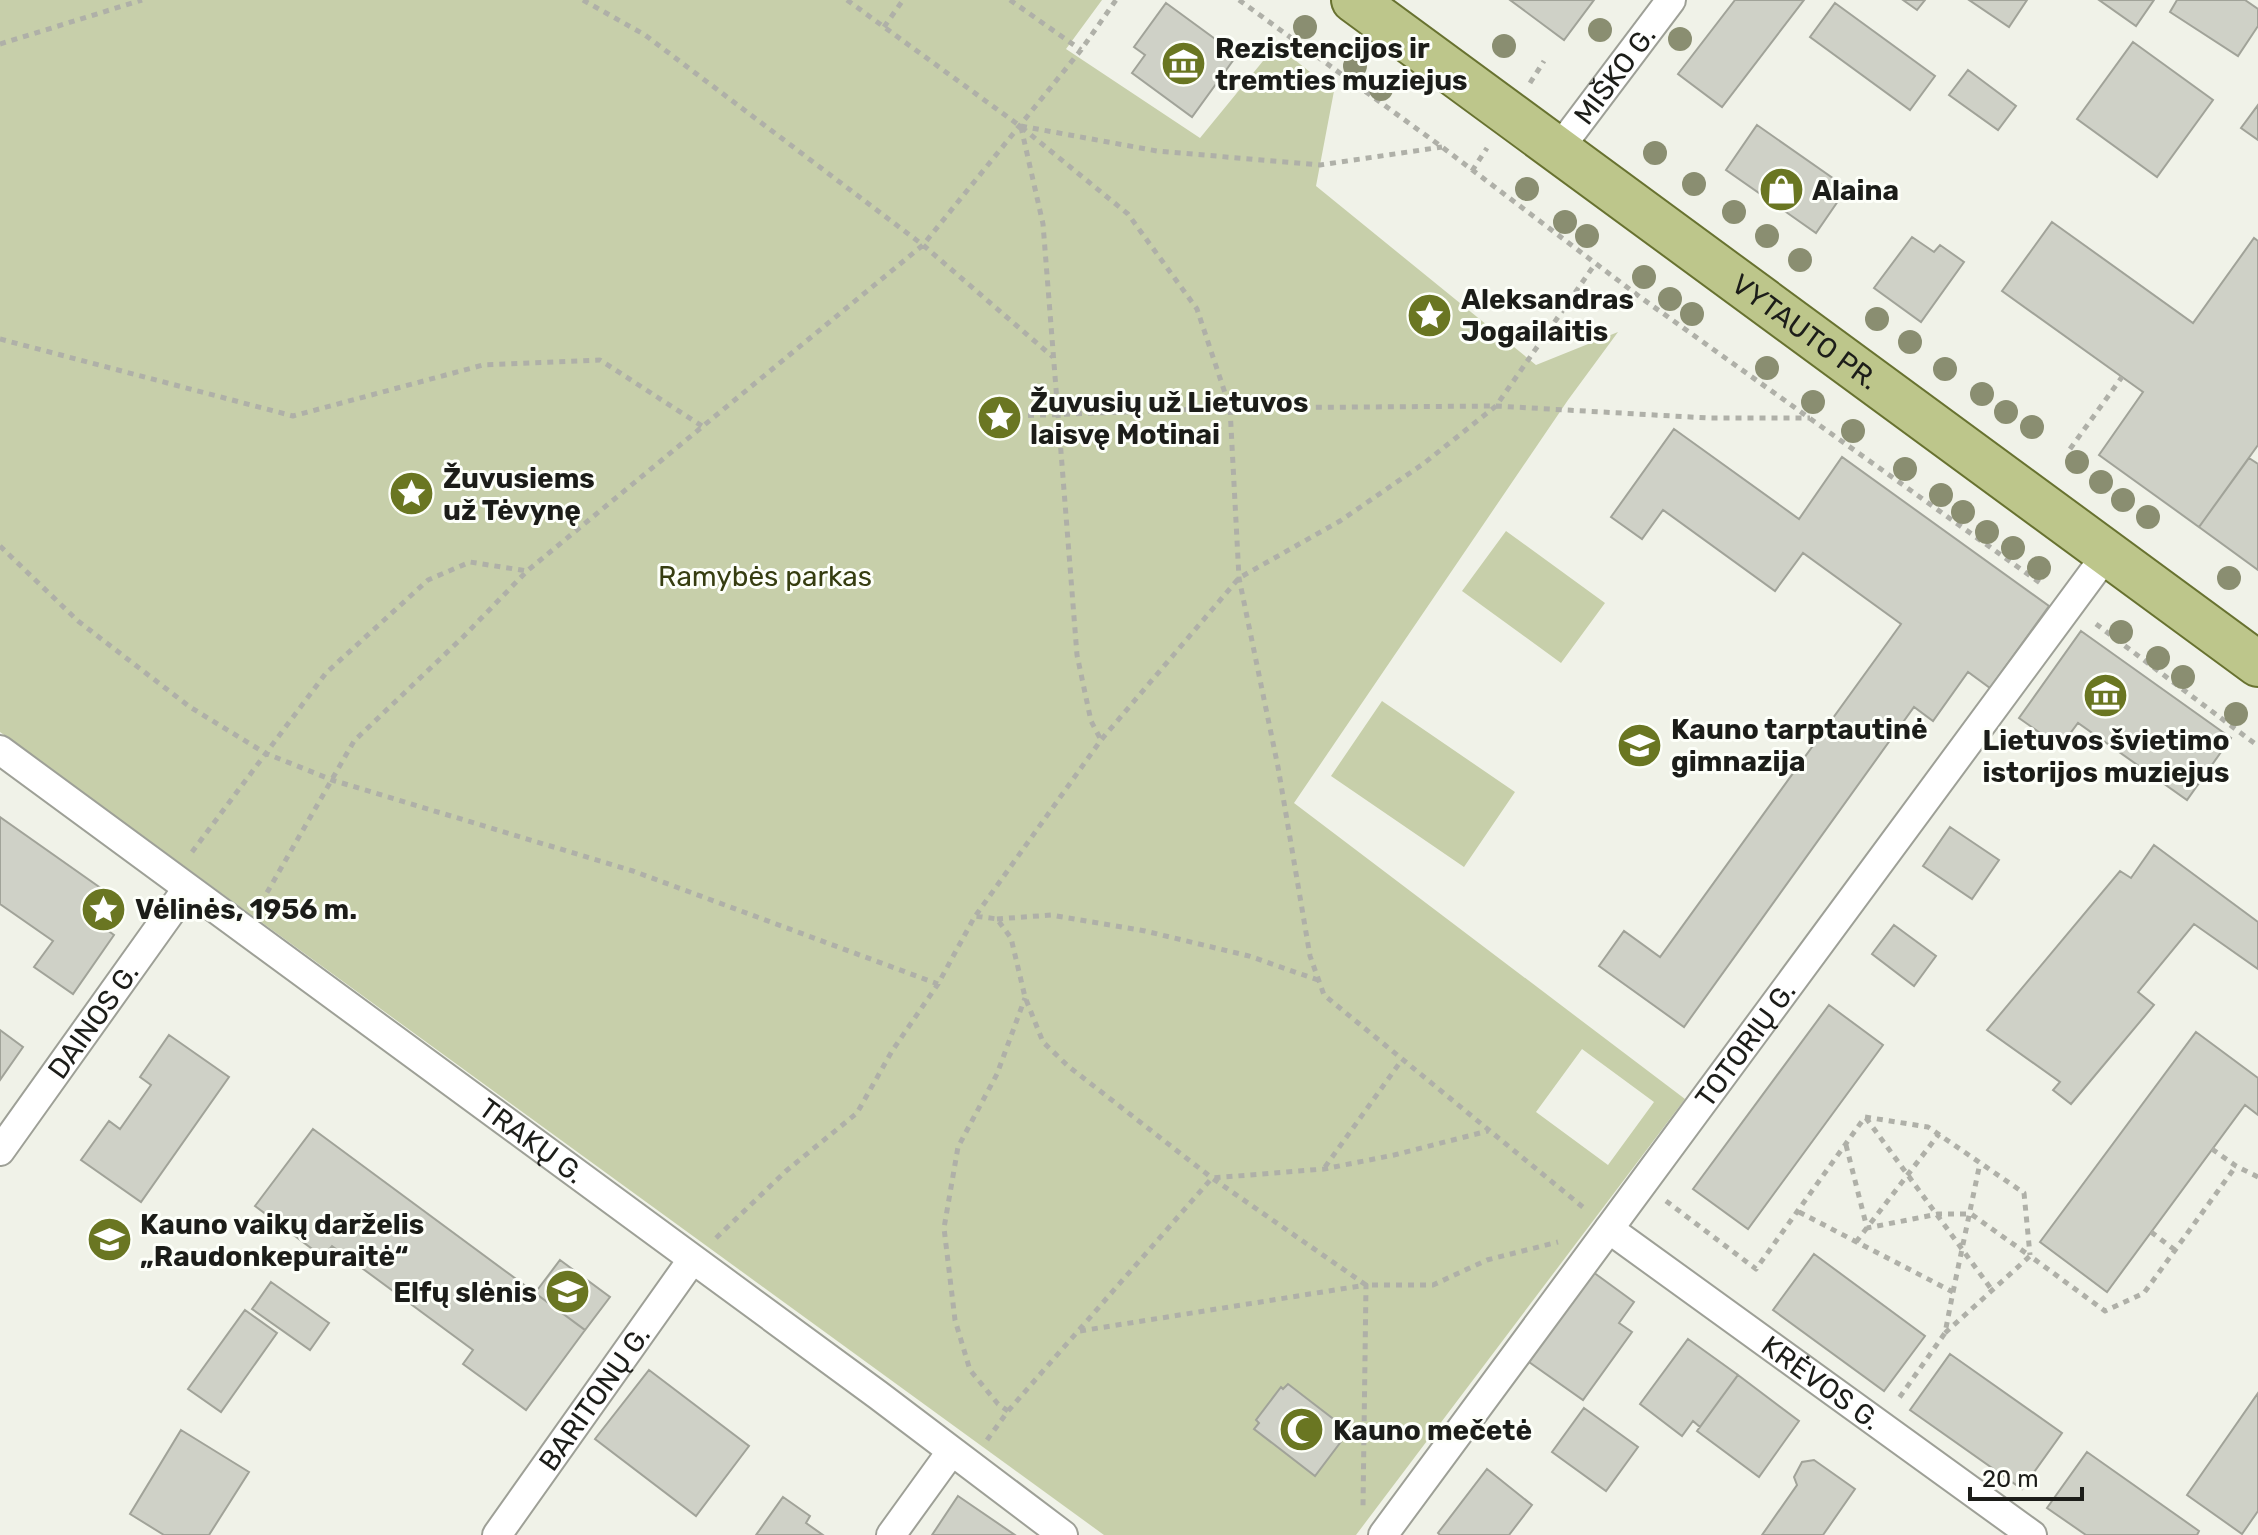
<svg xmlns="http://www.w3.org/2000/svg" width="2258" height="1535" font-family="Rubik,sans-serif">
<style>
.green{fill:#c7cfaa;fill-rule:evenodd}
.building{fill:#cfd1c7;stroke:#a1a399;stroke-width:2}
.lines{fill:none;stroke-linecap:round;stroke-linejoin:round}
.street-casing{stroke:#9ea097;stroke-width:32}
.primary-casing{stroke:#687230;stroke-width:48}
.path{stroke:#afb0a8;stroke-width:5;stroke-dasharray:6 6;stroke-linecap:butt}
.street{stroke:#fff;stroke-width:28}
.primary{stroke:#bdc68b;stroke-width:44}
.tree{fill:#8a8e71}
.labels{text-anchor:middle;stroke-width:6;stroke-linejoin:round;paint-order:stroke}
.poi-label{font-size:28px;font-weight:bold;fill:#1c1d19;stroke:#fdfff9;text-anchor:start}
.street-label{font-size:28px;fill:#1c1d19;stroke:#fdfff9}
.park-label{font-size:28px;fill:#363d10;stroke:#fdfff9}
</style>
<rect width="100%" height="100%" fill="#f0f2e8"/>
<path class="green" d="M0,0H1102L1066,49L1200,138L1276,45L1334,91L1316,186L1536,365L1618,332L1568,400L1294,803L1685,1099L1356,1535H1104L0,732ZM1582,1049L1654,1102L1608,1165L1536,1112Z
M1506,531L1605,603L1561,663L1462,591Z
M1382,701L1515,792L1464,867L1331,776Z"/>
<path class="building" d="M1510,0H1594L1564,40Z
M1735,0H1804L1722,107L1678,74Z
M1903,0H1925L1917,10Z
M1969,0H2027L2009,27Z
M2099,0H2154L2136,26Z
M2177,0H2245L2258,9V26L2238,56L2170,12Z
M1166,3L1237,55L1192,117L1132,73L1145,55L1134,47Z
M1835,3L1935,76L1910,110L1810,37Z
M2133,42L2213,100L2157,177L2077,119Z
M1968,70L2016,106L1998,130L1949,95Z
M2258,105V140L2241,128Z
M1757,125L1847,188L1816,233L1726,170Z
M2052,222L2193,323L2254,238L2258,241V445L2199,527L2099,455L2143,392L2002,291Z
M1912,237L1934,252L1940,245L1964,262L1921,322L1874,288Z
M1674,429L1799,519L1842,457L2049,606L1990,688L1968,672L1933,721L1914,707L1684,1027L1599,966L1624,931L1660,957L1901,624L1803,553L1775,591L1663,510L1642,539L1611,517Z
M2249,458L2258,464V570L2199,527Z
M2081,631L2231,738L2187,800L2078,723L2060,747L2019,718Z
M0,817L112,896L95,921L114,935L73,994L34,967L53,941L0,904Z
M1950,827L1999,860L1972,899L1923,866Z
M2154,845L2258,922V969L2194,924L2138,992L2154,1005L2071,1104L2053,1090L2060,1082L1987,1030L2120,871L2131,878Z
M1894,925L1936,956L1914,986L1872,954Z
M1829,1005L1883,1045L1748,1229L1693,1189Z
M0,1030L23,1047L0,1080Z
M2196,1032L2258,1078V1115L2245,1105L2107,1292L2040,1242Z
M169,1035L229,1077L141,1202L81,1160L109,1121L120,1129L151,1085L140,1077Z
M313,1129L585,1330L526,1410L463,1364L473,1350L332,1246L323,1257L255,1206Z
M1814,1254L1925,1336L1884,1391L1773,1310Z
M560,1260L610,1297L585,1330L535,1293Z
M1593,1272L1634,1302L1619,1323L1632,1332L1583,1400L1529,1362Z
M271,1282L329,1323L310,1350L252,1309Z
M245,1310L277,1333L221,1412L188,1389Z
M1688,1339L1738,1375L1700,1427L1693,1421L1682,1436L1640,1404Z
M1950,1354L2062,1433L2022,1489L1910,1410Z
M649,1370L749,1446L696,1516L595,1439Z
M1738,1375L1799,1421L1759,1477L1697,1431Z
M1288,1384L1349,1431L1315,1476L1254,1429L1259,1423L1256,1420L1281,1387L1283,1389Z
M2258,1393V1511L2242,1534L2187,1495Z
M1584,1408L1638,1447L1606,1491L1552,1452Z
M181,1430L249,1472L209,1535H164L130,1514Z
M2087,1452L2199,1531L2197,1535H2086L2047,1508Z
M1814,1460L1855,1489L1823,1535H1762L1797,1485L1794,1477L1802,1462Z
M1487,1469L1532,1505L1509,1535H1440L1438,1533Z
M958,1496L1015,1535H932Z
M783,1497L810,1516L806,1523L823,1535H756Z"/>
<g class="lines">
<defs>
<g id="street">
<path id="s1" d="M1558,150L1671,0"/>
<path id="s2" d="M0,750L878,1395L1063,1535"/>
<path id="s3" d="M0,1151L187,889"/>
<path id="s4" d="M1609,1229L2032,1535"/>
<path id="s5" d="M497,1535L692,1260"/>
<path d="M891,1535L951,1452"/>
<path id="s6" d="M1383,1535L2107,554"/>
</g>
<g id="primary">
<path id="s7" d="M1354,0L2258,664"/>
</g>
</defs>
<use href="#street" class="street-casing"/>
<use href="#primary" class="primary-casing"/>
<path class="path" d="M583,0L645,35L923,245L1053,357
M847,0L1020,126L1128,214L1197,309L1230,408L1239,578L1278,767L1310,956L1324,995L1584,1208
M1010,0L1081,50
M1239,0L1442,147L1640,297L2043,585
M884,27L903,0
M0,44L142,0
M1530,83L1544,61
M1021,126L1157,151L1320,165L1442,147
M1021,127L1043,224L1077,655L1091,721L1101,740
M1472,171L1487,148
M0,339L293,416L483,365L600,360L702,426
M1016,416L1230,408L1496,406L1708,418H1810
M2070,449L2122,377
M0,546L78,621L190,707L265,753L332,780L633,871L938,984
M2096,624L2258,746
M192,852L326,673L428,580L470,562L527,571
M261,903L354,741L463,637L527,571L923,245L1081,50L1116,0
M976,915L1101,740L1239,578L1340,521L1423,464L1496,406L1595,264
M997,919L1051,915L1145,931L1249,956L1318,980
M1865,1117L1928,1127L2024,1193L2030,1255
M1866,1118L1992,1290
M1846,1145L1867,1228L1938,1214H1971L2030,1256
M2212,1149L2236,1166L2258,1177
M1325,1167L1401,1061
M1666,1201L1756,1269L1865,1117
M1799,1212L1953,1292L1945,1333L1897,1401
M2151,1232L2175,1250
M716,1238L786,1171L857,1113L892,1051L938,984L975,916L997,919L1011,938L1025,997L1043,1042L1068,1066L1212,1178L1366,1285H1433L1487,1260L1558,1242
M1856,1242L1939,1134
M1953,1292L1980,1163
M1080,1331L1366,1285L1363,1506
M1945,1333L2030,1256L2105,1311L2144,1293L2236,1166
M1008,1411L998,1404L970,1370L955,1320L944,1228L958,1147L997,1074L1025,998
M987,1440L1008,1411L1212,1178L1324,1169L1394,1155L1488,1131"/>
<use href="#street" class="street"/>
<use href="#primary" class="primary"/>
</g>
<g class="tree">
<circle cx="1305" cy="27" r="12"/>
<circle cx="1600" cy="30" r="12"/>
<circle cx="1680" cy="39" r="12"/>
<circle cx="1504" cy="46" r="12"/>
<circle cx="1355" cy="66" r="12"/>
<circle cx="1381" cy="89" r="12"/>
<circle cx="1655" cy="153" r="12"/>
<circle cx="1694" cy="184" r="12"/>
<circle cx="1527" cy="189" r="12"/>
<circle cx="1734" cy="212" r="12"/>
<circle cx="1565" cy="222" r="12"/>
<circle cx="1587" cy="236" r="12"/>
<circle cx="1767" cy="236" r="12"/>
<circle cx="1800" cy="260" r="12"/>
<circle cx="1644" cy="277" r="12"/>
<circle cx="1670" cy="299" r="12"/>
<circle cx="1692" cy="314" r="12"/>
<circle cx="1877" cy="319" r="12"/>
<circle cx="1910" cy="342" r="12"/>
<circle cx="1767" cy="368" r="12"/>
<circle cx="1945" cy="369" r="12"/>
<circle cx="1982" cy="394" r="12"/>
<circle cx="1813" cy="402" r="12"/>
<circle cx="2006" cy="412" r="12"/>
<circle cx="2032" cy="427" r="12"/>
<circle cx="1853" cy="431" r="12"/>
<circle cx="2077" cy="462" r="12"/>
<circle cx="1905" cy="469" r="12"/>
<circle cx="2101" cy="482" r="12"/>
<circle cx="1941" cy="495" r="12"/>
<circle cx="2123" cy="500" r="12"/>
<circle cx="1963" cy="512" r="12"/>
<circle cx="2148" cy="517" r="12"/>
<circle cx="1987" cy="532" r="12"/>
<circle cx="2013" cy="548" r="12"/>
<circle cx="2039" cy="568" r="12"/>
<circle cx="2229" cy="578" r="12"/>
<circle cx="2121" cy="632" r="12"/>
<circle cx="2158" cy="658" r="12"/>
<circle cx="2183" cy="677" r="12"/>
<circle cx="2236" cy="714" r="12"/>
</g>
<defs>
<symbol id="museum-disc" viewBox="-11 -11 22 22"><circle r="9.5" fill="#6a7622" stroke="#fdfff9"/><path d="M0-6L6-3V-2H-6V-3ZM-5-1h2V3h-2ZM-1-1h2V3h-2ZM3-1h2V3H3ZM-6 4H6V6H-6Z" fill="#fff"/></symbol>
<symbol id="shop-disc" viewBox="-11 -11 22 22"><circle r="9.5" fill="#6a7622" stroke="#fdfff9"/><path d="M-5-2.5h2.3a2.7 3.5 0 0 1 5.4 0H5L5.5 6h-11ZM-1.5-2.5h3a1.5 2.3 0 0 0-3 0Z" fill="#fff"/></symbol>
<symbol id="sight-disc" viewBox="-11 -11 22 22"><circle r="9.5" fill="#6a7622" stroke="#fdfff9"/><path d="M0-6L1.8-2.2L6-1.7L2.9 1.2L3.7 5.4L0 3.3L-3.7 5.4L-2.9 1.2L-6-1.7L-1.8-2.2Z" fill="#fff"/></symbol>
<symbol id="school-disc" viewBox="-11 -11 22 22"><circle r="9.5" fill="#6a7622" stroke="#fdfff9"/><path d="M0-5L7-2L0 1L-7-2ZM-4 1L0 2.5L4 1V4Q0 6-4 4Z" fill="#fff"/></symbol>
<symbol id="mosque-disc" viewBox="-11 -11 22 22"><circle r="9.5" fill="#6a7622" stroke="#fdfff9"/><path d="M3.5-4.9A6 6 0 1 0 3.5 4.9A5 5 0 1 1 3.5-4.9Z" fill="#fff"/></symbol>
</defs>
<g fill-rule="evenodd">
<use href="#museum-disc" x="1158" y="38" width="51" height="51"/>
<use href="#shop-disc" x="1756" y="164" width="51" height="51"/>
<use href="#sight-disc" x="1404" y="290" width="51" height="51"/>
<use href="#sight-disc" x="974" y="392" width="51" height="51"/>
<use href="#sight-disc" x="386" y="468" width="51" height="51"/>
<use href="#museum-disc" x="2080" y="670" width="51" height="51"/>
<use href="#school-disc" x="1614" y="720" width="51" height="51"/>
<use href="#sight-disc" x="78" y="884" width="51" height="51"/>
<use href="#school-disc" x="84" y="1214" width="51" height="51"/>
<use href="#school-disc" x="542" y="1266" width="51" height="51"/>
<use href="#mosque-disc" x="1276" y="1404" width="51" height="51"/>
</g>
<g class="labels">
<g class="poi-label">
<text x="1215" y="58">Rezistencijos ir<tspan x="1215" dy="32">tremties muziejus</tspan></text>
<text x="1812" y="200">Alaina</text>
<text x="1461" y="309">Aleksandras<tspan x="1461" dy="32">Jogailaitis</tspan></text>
<text x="1030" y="412">Žuvusių už Lietuvos<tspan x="1030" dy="32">laisvę Motinai</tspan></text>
<text x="443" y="488">Žuvusiems<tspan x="443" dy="32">už Tėvynę</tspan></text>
<text x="1671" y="739">Kauno tarptautinė<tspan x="1671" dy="32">gimnazija</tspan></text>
<text x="2106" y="750" text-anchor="middle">Lietuvos švietimo<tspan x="2106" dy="32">istorijos muziejus</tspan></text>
<text x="135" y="919">Vėlinės, 1956 m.</text>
<text x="140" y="1234">Kauno vaikų darželis<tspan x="140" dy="32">„Raudonkepuraitė“</tspan></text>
<text x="537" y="1302" text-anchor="end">Elfų slėnis</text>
<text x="1333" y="1440">Kauno mečetė</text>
</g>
<g class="street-label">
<text dy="10" stroke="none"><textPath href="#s1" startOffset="94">MIŠKO G.</textPath></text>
<text dy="10" stroke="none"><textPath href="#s7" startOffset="560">VYTAUTO PR.</textPath></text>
<text dy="10" stroke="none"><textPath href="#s3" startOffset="160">DAINOS G.</textPath></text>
<text dy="10" stroke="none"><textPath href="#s6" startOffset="610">TOTORIŲ G.</textPath></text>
<text dy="10" stroke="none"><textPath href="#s2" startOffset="660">TRAKŲ G.</textPath></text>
<text dy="10" stroke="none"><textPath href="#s4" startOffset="262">KRĖVOS G.</textPath></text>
<text dy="10" stroke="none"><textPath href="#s5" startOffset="168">BARITONŲ G.</textPath></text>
</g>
<g class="park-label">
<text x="765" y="586">Ramybės parkas</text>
</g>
</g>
<path d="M1970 1487v12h112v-12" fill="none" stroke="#1c1d19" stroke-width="4"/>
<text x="1982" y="1487" font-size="24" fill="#1c1d19" stroke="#fdfff9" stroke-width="6" paint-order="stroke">20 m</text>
</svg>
